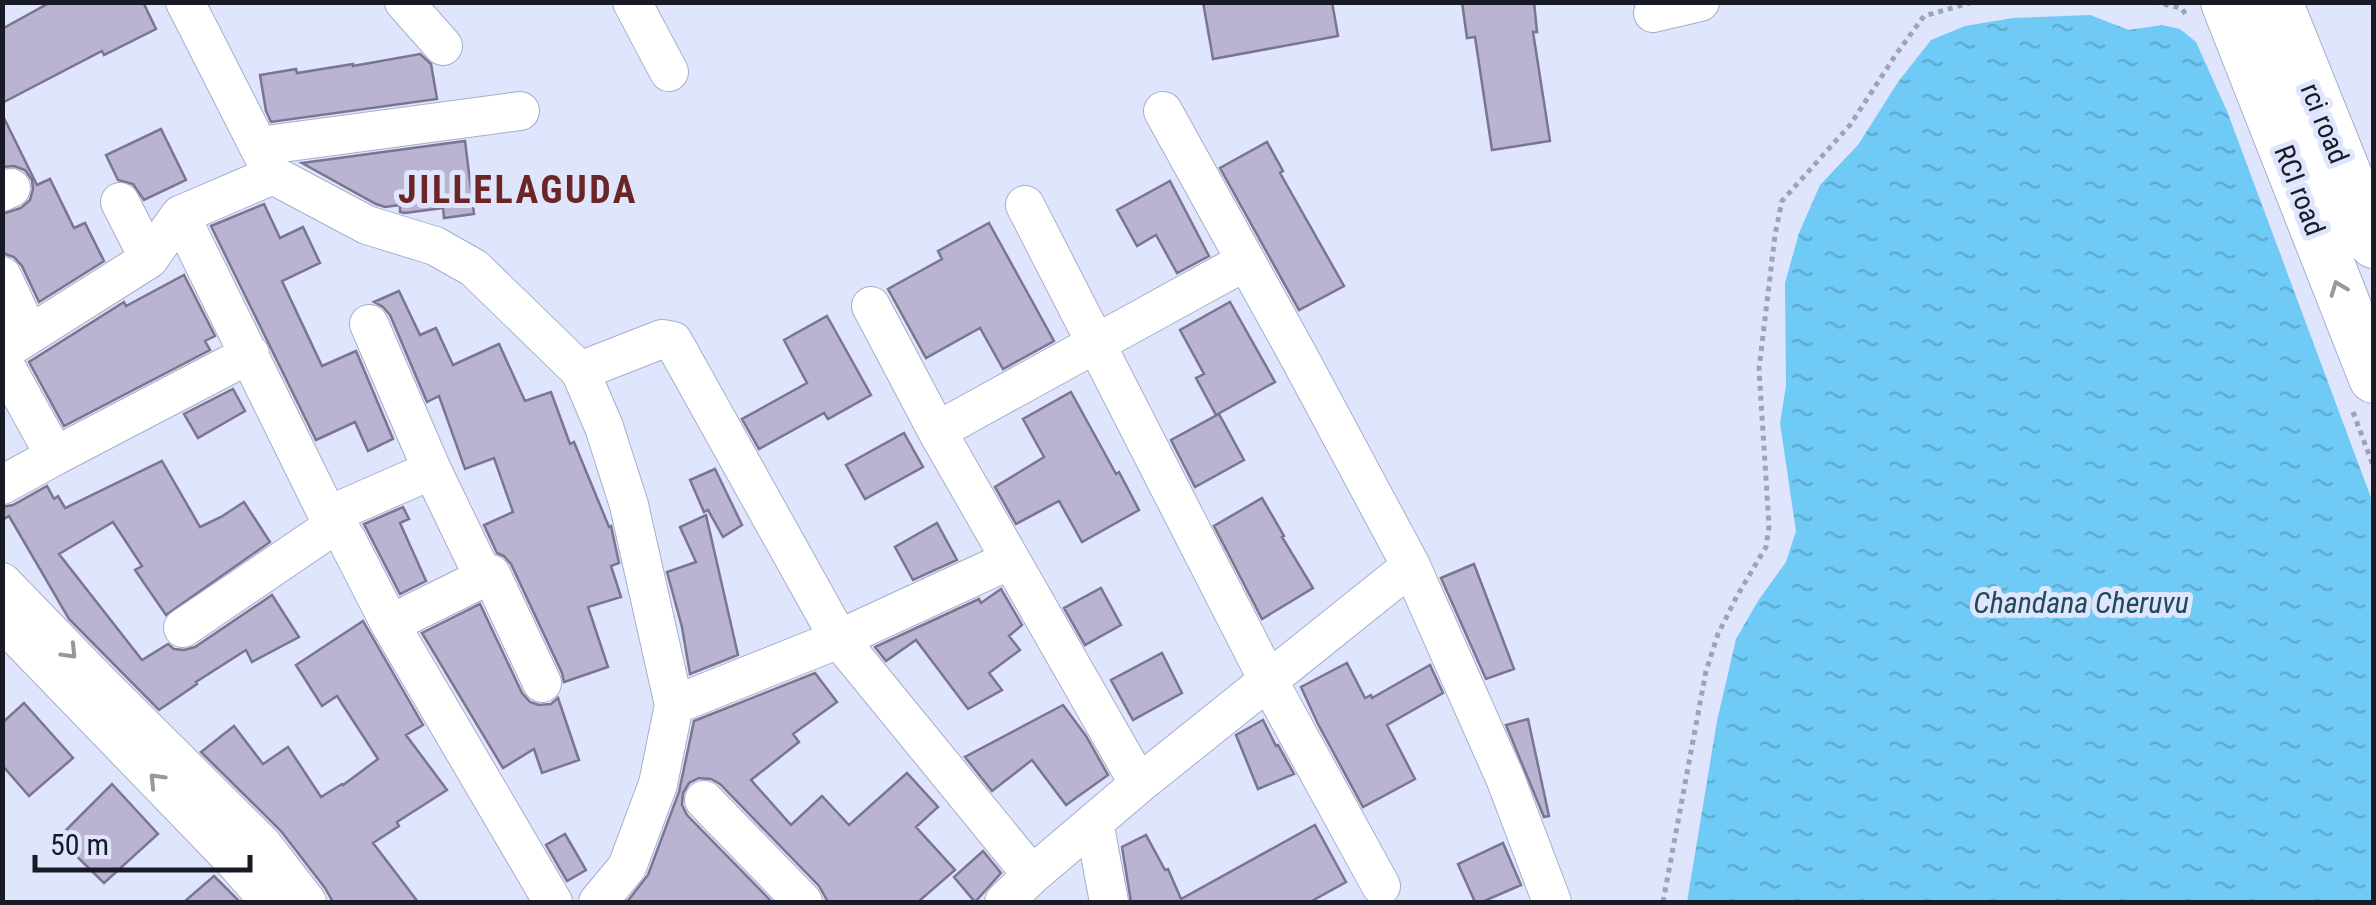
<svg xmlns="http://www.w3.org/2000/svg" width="2376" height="905" font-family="'Roboto Condensed',sans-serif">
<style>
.water{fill:url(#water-ripples)}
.building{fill:#bab4d2;stroke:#7a7590;stroke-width:2.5}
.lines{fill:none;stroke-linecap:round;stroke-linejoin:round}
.minor-casing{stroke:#a6aeca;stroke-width:40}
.major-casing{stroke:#a6aeca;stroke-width:52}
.path{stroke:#9ea4b8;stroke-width:5;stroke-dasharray:5 5;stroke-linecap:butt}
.minor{stroke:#fff;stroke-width:38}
.major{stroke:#fff;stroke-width:50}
.oneway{stroke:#97989d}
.labels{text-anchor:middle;stroke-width:10;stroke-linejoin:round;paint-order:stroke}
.street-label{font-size:28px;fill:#181b25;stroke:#dee5fd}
.water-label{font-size:30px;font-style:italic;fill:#21495b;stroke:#dee5fd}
.district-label{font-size:38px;font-weight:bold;letter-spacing:2.5px;fill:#6b2527;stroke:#dee5fd}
</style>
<defs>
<pattern id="water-ripples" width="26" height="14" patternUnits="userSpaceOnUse" patternTransform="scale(2.5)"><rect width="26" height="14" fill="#6fcaf5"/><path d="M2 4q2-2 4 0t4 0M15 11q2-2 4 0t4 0" fill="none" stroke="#5fadd2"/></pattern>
</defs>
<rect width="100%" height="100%" fill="#dee5fd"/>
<path class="water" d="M2090,15L2129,30L2162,25L2180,29L2196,42L2227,111L2373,503V902H1687L1717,721L1736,639L1758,601L1786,562L1796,531L1780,423L1786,386L1785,283L1799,233L1820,185L1858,145L1898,82L1931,40L1965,26L2013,18Z"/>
<path class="building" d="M51,2H143L156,29L104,55L102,51L2,103V29Z
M1203,2H1332L1338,36L1213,59Z
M1462,2H1534L1537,32H1533L1550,141L1492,150L1475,37L1467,38Z
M420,54L431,64L437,99L271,122L266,111L260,75L296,69L297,73L353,64V66Z
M2,114L37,185L50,179L74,228L85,223L104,261L39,302L22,266L14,257L5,254L2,250V214L21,208L30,200L33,189L32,180L25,170L14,166L2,167Z
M161,129L186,180L144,200L133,184L118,180L106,155Z
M465,141L474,214L444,218L443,208L405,213L400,212V205L385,207L376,204L302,163Z
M1267,142L1283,171L1280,173L1344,286L1299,310L1220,168Z
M1170,181L1209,256L1177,273L1156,235L1137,246L1117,210Z
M264,204L280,238L303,227L320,263L282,281L322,366L356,351L393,439L368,451L355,422L316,440L211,226Z
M989,223L1054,341L1003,369L980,328L926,358L888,289L942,259L938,251Z
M184,275L215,336L205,341L210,350L64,426L29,362L124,302L126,306Z
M399,291L420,335L436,328L453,365L499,344L525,401L551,392L570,444L574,442L609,527L611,526L619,563L611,566L621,597L588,607L608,667L564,682L562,673L511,564L504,556L497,553L484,525L513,512L494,458L465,469L439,396L427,402L390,315L383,307L374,302Z
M1230,302L1275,382L1216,415L1196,378L1204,374L1180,330Z
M827,316L871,395L828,419L824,413L759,449L742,419L807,383L784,340Z
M233,389L245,411L198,438L184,414Z
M1071,392L1116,474L1119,472L1139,510L1082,542L1059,501L1016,524L995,487L1044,457L1023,419Z
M1219,414L1244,460L1195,487L1171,440Z
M904,433L923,467L865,499L846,465Z
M162,461L200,527L221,517L244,502L270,542L166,615L135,570L142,566L113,522L59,554L113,623L142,660L168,644L174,649L184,650L195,647L272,595L299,637L252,662L246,650L196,682L197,684L159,710L69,619L9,516L2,520V507L13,505L47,486L54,499L58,496L65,508Z
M715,469L742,525L723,537L708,510L704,512L690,480Z
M1262,498L1284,536L1282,537L1313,588L1262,619L1214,526Z
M403,507L409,519L400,523L426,581L400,594L364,524Z
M706,515L738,655L690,674L682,627L667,572L696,562L680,527Z
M937,523L957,560L913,580L895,547Z
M1474,564L1514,669L1486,679L1441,578Z
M1101,588L1121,625L1085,645L1064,608Z
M1001,589L1022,625L1009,636L1020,650L989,673L1002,690L968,709L916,640L886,661L875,647L979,599L981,603Z
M480,604L522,693L530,702L539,705L551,704L558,698L579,760L542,773L534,749L503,768L422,633Z
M363,621L423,725L406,735L447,790L397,822L399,826L373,843L418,902H333L325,888L281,831L201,752L234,726L263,764L288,747L321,797L342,784L343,785L378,759L337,696L322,706L296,665Z
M1162,653L1182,693L1133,720L1111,680Z
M1347,663L1365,698L1371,695L1372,698L1430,665L1443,693L1387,725L1415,779L1363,807L1318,724L1301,687Z
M815,673L837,702L793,734L799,742L751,780L791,825L822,796L849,825L907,773L938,807L916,827L955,870L918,902H828L819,886L720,784L711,779L699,778L689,783L683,793L682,805L687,815L772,902H627L648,875L679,792L694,721Z
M24,703L73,758L29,796L2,765V723Z
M1063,705L1086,736L1108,775L1066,805L1032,760L992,791L965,757Z
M1528,719L1549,816L1544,817L1506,725Z
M1263,720L1276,746L1278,745L1294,774L1258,789L1236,735Z
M112,784L158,834L104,883L58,838Z
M1315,825L1346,882L1310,902H1131L1122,847L1146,835L1165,870L1168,869L1181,899Z
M565,834L586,870L567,881L546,845Z
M1503,843L1521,885L1482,902H1475L1458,864Z
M983,851L1001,873L975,902L954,877Z
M214,876L240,902H184Z"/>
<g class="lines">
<defs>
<path id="minor" d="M185,2L273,175L367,225L435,246L474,268L580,371L604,427L629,505L674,705L658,784L627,867L598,902
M404,2L443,46
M632,2L669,72
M1653,13L1700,2
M259,146L520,111
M273,175L180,215L333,526L342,532L347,540L390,624L553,902
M2,192L11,188
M120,202L149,259
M1025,205L1268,680L1381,886
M2,276L29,334
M871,306L937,431
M2,352L149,259L180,215
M2,360L55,456L2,485
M580,371L662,339L673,341L839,639L1032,875
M55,456L250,354
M432,470L484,578
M327,516L432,470L369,324
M1411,566L1505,778L1552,902
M2,582L98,681L263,845L307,902
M2,621L235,862L270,902
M390,624L491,574L542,683
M183,628L333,526
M674,705L839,639L1010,560
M1139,784L937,431L1246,261
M704,800L803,902
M1094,822L1109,902
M1004,902L1032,875L1139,784L1411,566L1299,357L1163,111"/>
<path id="major" d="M2226,2L2374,378
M2277,2L2374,243"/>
</defs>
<use href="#minor" class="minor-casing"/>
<use href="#major" class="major-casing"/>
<path class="path" d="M2154,2L2181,8L2187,16
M2353,412L2374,468
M1663,902L1706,671L1718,634L1737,596L1766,547L1769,526L1759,369L1775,235L1782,201L1850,125L1897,53L1924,16L1973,2"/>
<use href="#minor" class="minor"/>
<use href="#major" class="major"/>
</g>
<defs><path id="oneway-chevron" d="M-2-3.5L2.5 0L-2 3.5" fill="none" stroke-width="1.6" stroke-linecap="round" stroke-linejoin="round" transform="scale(2.5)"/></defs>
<g class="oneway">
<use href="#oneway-chevron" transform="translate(2338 288) rotate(-111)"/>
<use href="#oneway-chevron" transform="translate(70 652) rotate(46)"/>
<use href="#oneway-chevron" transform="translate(156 780) rotate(-134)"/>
</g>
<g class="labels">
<g class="street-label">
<text transform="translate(2325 123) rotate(68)" y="10">rci road</text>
<text transform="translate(2300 190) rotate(69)" y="10">RCI road</text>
</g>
<g class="water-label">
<text x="2081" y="613">Chandana Cheruvu</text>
</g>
<g class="district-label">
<text x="518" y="203">JILLELAGUDA</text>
</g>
</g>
<rect width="2376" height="905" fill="none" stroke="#181b25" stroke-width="10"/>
<path d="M35 855v15h215v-15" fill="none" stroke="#181b25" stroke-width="5"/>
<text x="50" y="855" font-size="30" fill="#181b25" stroke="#dee5fd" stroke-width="8" paint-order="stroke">50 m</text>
</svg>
